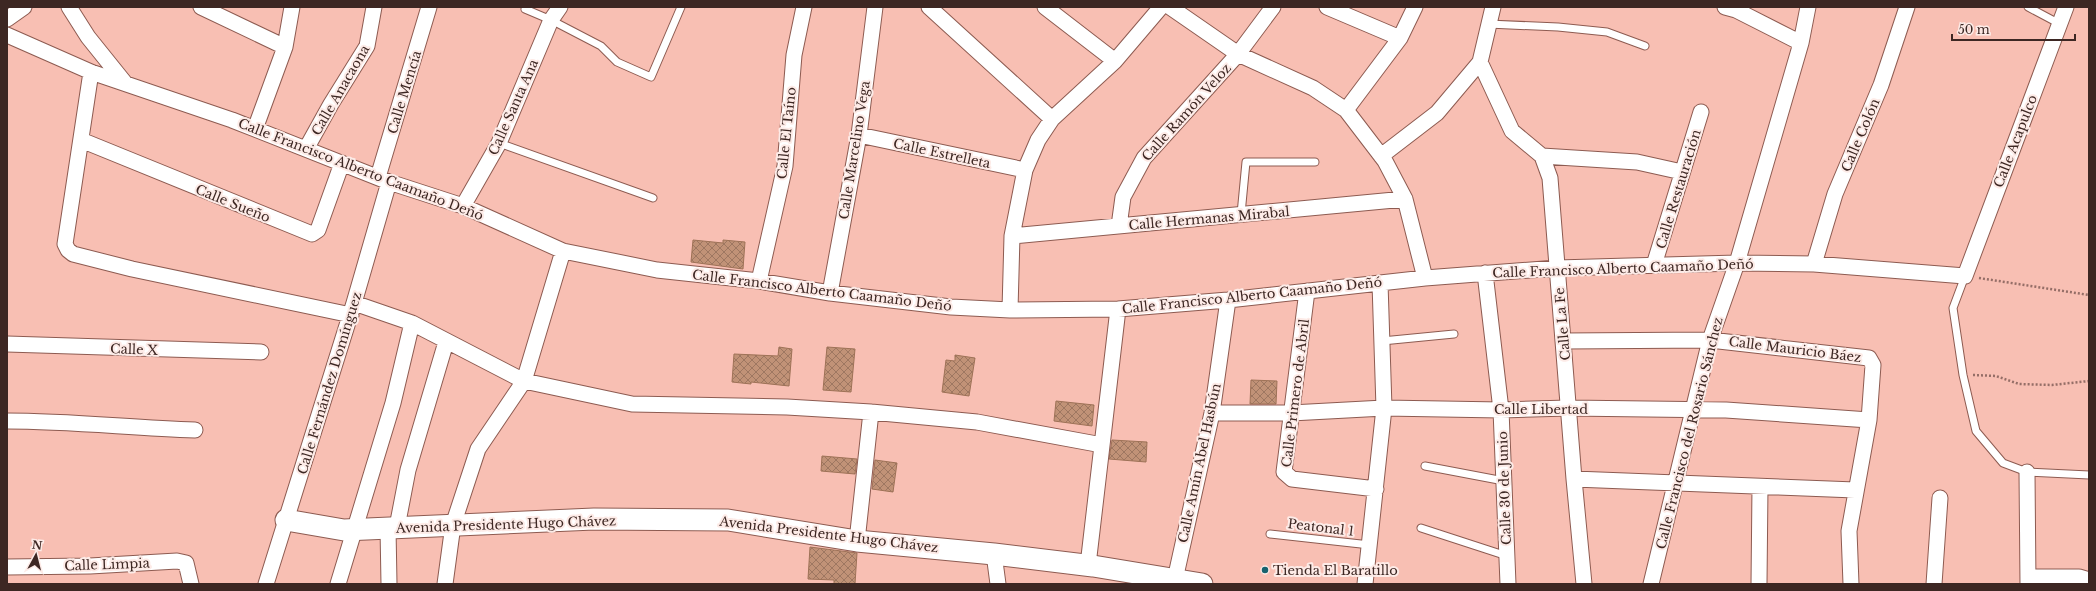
<svg xmlns="http://www.w3.org/2000/svg" width="2096" height="591" font-family="'Libre Baskerville',serif">
<style>
.building{fill:url(#building-cross-hatch);stroke:#9e7257}
.lines{fill:none;stroke-linecap:round;stroke-linejoin:round}
.lane-casing{stroke:#8d5b51;stroke-width:9}
.street-casing{stroke:#8d5b51;stroke-width:17}
.secondary-casing{stroke:#8d5b51;stroke-width:23}
.path{stroke:#956e67;stroke-width:2.5;stroke-dasharray:2 2;stroke-linecap:butt}
.lane{stroke:#fff;stroke-width:7}
.street{stroke:#fff;stroke-width:15}
.secondary{stroke:#fff;stroke-width:21}
.poi-dot{fill:#17626e;stroke:#fdebe7;stroke-width:1.5}
.labels{text-anchor:middle;stroke-width:4;stroke-linejoin:round;paint-order:stroke}
.street-label{font-size:13px;fill:#3d2723;stroke:#fdebe7}
.poi-label{font-size:13px;fill:#3d2723;stroke:#fdebe7;text-anchor:start}
</style>
<defs>
<pattern id="building-cross-hatch" width="8" height="8" patternUnits="userSpaceOnUse"><rect width="8" height="8" fill="#c19277"/><path d="M0 0l8 8M0 8l8-8" fill="none" stroke="#9e7761"/></pattern>
</defs>
<rect width="100%" height="100%" fill="#f8bfb3"/>
<path class="building" d="M693,240L723,243V240L745,242L743,269L691,262Z
M779,347L792,349L789,386L751,382V384L732,382L734,354L778,356Z
M827,347L855,349L851,392L823,390Z
M955,355L975,358L969,396L942,392L946,360L955,361Z
M1251,380L1277,381L1276,404H1250Z
M1056,401L1094,405L1092,426L1054,421Z
M1112,440L1147,442L1146,462L1109,459Z
M822,456L857,459L855,474L821,471Z
M875,460L897,463L893,492L872,489Z
M810,547L857,553L855,584H834V580L808,579Z"/>
<g class="lines">
<defs>
<path id="lane" d="M2028,7L2060,24
M525,9L551,20L601,46L617,62L651,77L681,7
M1488,24L1558,27L1607,32L1645,46
M499,143L653,198
M1241,214L1246,162H1315
M1965,276L1953,308L1963,375L1976,431L2003,463L2027,472L2089,475
M1382,341L1454,334
M1425,466L1504,481
M1421,528L1507,556
M1270,534L1370,545"/>
<path id="street" d="M69,7L88,37L125,83
M201,7L285,47
M929,7L1052,119
M1045,7L1115,61
M1170,7L1238,54L1313,88L1346,110L1385,161L1405,199L1425,278
M1327,7L1400,38
M1725,7L1736,10L1801,43
M7,19L24,7
M7,35L91,72L232,120L389,182L463,206L563,251L657,270L759,281L830,293L951,307L1010,310L1118,309L1228,300L1425,278L1557,268L1737,263L1814,264L1965,276L2066,7
M1480,62L1512,131L1542,156L1550,178L1574,479L1584,584
M91,72L65,244L68,250L73,254L132,269L351,315
M1346,110L1400,38L1415,7
M255,129L285,47L292,7
M859,135L1025,170
M81,140L312,234L318,230L342,163
M306,149L331,104L367,46L374,7
M1381,156L1437,113L1480,62L1493,7
M1542,156L1637,162L1682,172
M378,177L429,7
M463,206L499,143L551,20L560,7
M1119,226L1123,197L1144,158L1238,54L1273,7
M1012,236L1405,199
M1814,264L1835,194L1881,85L1907,7
M1654,265L1701,112
M1485,273L1501,410L1508,584
M759,281L785,166L794,55L804,7
M1307,291L1284,472L1292,479L1376,489
M830,293L859,135L875,7
M354,303L412,323L524,381L632,404L787,407L871,412L977,422L1102,445
M1010,310L1012,236L1025,170L1038,140L1052,119L1115,61L1161,7
M1564,341L1710,340L1869,358L1873,365L1869,420L1849,531L1851,584
M7,344L261,352
M1212,413H1291L1384,408L1501,410L1568,408L1726,410L1869,420
M7,421C70,421 132,428 195,430
M2027,472L2028,584
M1574,479L1855,490
M397,527L408,470L446,342
M388,528L389,584
M857,541L871,412
M994,554L998,584
M1088,565L1118,309
M7,567L90,566L177,561L186,563L191,584
M2029,577H2079L2089,580
M266,584L354,303L389,182
M338,584L393,403L412,323
M445,584L453,525L478,449L524,381L563,251
M1174,584L1212,413L1228,300
M1365,584L1384,408L1380,283
M1651,584L1710,340L1737,263L1801,43L1808,7
M1759,584L1760,487
M1934,584L1940,498"/>
<path id="secondary" d="M286,520L344,530L594,519L728,520L857,541L994,554L1093,566L1202,584"/>
</defs>
<use href="#lane" class="lane-casing"/>
<use href="#street" class="street-casing"/>
<use href="#secondary" class="secondary-casing"/>
<path class="path" d="M1979,278L2089,295
M1973,375L1996,376L2019,384L2052,385L2089,381"/>
<use href="#lane" class="lane"/>
<use href="#street" class="street"/>
<use href="#secondary" class="secondary"/>
</g>
<circle class="poi-dot" cx="1265" cy="570" r="4"/>
<g class="labels">
<g class="street-label">
<text transform="translate(340 90) rotate(-60)" y="5">Calle Anacaona</text>
<text transform="translate(404 92) rotate(-73)" y="5">Calle Mencía</text>
<text transform="translate(513 107) rotate(-66)" y="5">Calle Santa Ana</text>
<text transform="translate(1186 112) rotate(-48)" y="5">Calle Ramón Veloz</text>
<text transform="translate(786 133) rotate(-84)" y="5">Calle El Taíno</text>
<text transform="translate(1860 135) rotate(-67)" y="5">Calle Colón</text>
<text transform="translate(2015 141) rotate(-69)" y="5">Calle Acapulco</text>
<text transform="translate(854 150) rotate(-81)" y="5">Calle Marcelino Vega</text>
<text transform="translate(942 153) rotate(12)" y="5">Calle Estrelleta</text>
<text transform="translate(361 169) rotate(21)" y="5">Calle Francisco Alberto Caamaño Deñó</text>
<text transform="translate(1678 189) rotate(-73)" y="5">Calle Restauración</text>
<text transform="translate(233 203) rotate(22)" y="5">Calle Sueño</text>
<text transform="translate(1209 218) rotate(-5)" y="5">Calle Hermanas Mirabal</text>
<text transform="translate(1623 268) rotate(-2)" y="5">Calle Francisco Alberto Caamaño Deñó</text>
<text transform="translate(822 290) rotate(7)" y="5">Calle Francisco Alberto Caamaño Deñó</text>
<text transform="translate(1252 295) rotate(-6)" y="5">Calle Francisco Alberto Caamaño Deñó</text>
<text transform="translate(1562 324) rotate(-95)" y="5">Calle La Fe</text>
<text transform="translate(134 349) rotate(2)" y="5">Calle X</text>
<text transform="translate(1795 349) rotate(7)" y="5">Calle Mauricio Báez</text>
<text transform="translate(329 383) rotate(-73)" y="5">Calle Fernández Domínguez</text>
<text transform="translate(1295 393) rotate(-83)" y="5">Calle Primero de Abril</text>
<text x="1541" y="414">Calle Libertad</text>
<text transform="translate(1689 433) rotate(-76)" y="5">Calle Francisco del Rosario Sánchez</text>
<text transform="translate(1199 463) rotate(-78)" y="5">Calle Amín Abel Hasbún</text>
<text transform="translate(1504 488) rotate(-92)" y="5">Calle 30 de Junio</text>
<text transform="translate(506 524) rotate(-2)" y="5">Avenida Presidente Hugo Chávez</text>
<text transform="translate(1321 527) rotate(7)" y="5">Peatonal 1</text>
<text transform="translate(829 534) rotate(7)" y="5">Avenida Presidente Hugo Chávez</text>
<text transform="translate(107 564) rotate(-2)" y="5">Calle Limpia</text>
</g>
<g class="poi-label">
<text x="1273" y="575">Tienda El Baratillo</text>
</g>
</g>
<rect width="2096" height="591" fill="none" stroke="#3d2723" stroke-width="16"/>
<g transform="translate(36 555) rotate(7)" stroke="#fdebe7" stroke-width="3" paint-order="stroke">
<path d="M0-3L7 15L0 10L-7 15Z" fill="#3d2723"/>
<text y="-6" font-size="11" font-weight="bold" text-anchor="middle" fill="#3d2723">N</text>
</g>
<path d="M1952 34v6h123v-6" fill="none" stroke="#3d2723" stroke-width="2"/>
<text x="1958" y="34" font-size="12" fill="#3d2723" stroke="#fdebe7" stroke-width="3" paint-order="stroke">50 m</text>
</svg>
